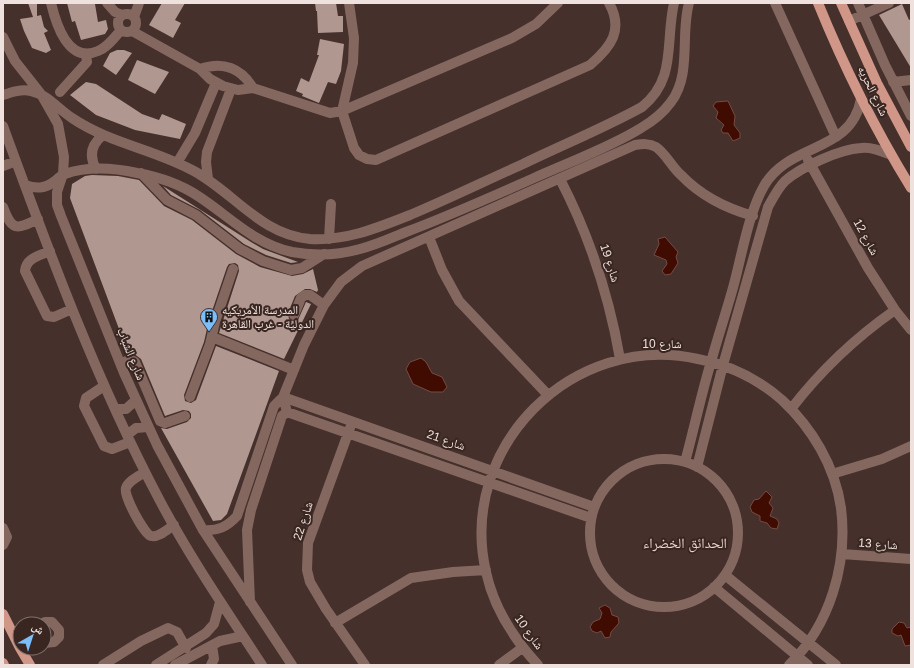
<svg xmlns="http://www.w3.org/2000/svg" width="914" height="668" font-family="Arial,'Noto Naskh Arabic',sans-serif">
<style>
.water{fill:#400b00;stroke:#744c43}
.building{fill:#b09790}
.lines{fill:none;stroke-linecap:round;stroke-linejoin:round}
.minor{stroke:#846860;stroke-width:10}
.major{stroke:#d09788;stroke-width:10}
.labels{text-anchor:middle;stroke-width:4;stroke-linejoin:round;paint-order:stroke}
.street-label{font-size:12px;fill:#efe2de;stroke:#3a2621}
.poi-label{font-size:12px;fill:#efe2de;stroke:#3a2621;text-anchor:start}
.quarter-label{font-size:14px;fill:#edd2cb;stroke:#3a2621}
</style>
<rect width="100%" height="100%" fill="#45302b"/>
<path class="water" d="M728,101L735,116L734,125L740,133V138L733,141L728,133H723L721,130L724,125L716,118L718,112L713,106L716,102Z
M665,237L678,252L676,257L678,263L671,274L665,275L662,271L667,264L666,260L654,255L659,244L658,239Z
M421,358L426,362L432,373L442,377L447,387L443,392H431L413,384L406,369L410,362Z
M766,491L772,497L769,503L773,508L770,516L777,519L779,523L777,529L771,528L767,523L760,521V516L752,512L750,507L754,500L759,499Z
M605,605L610,608L612,615L618,617L619,623L611,632L610,637L605,638L601,631L597,633L592,631L590,627L593,622L600,619L602,613L599,608Z
M899,622L904,623L907,628L911,627V645L905,646L901,635L898,636L892,633V629Z"/>
<path class="building" d="M28,3H37V16L41,15L44,27L48,31L44,33L51,50L46,53L32,48L24,31L20,19L33,17Z
M67,3L95,4L98,22L106,20L108,29L105,34L81,40L75,21L72,22Z
M162,3H185L175,20L181,23L173,38L149,25Z
M315,3H336L338,16H343V32L318,33L317,11H316Z
M902,4L909,20L911,19V68L879,15Z
M320,39L344,44L341,71L336,84L328,82L319,103L302,96L303,94L296,91L301,78L309,82L319,55H317Z
M117,50H124L132,53L116,75L103,66L110,53Z
M137,60L169,72L155,94L128,80Z
M86,82L96,84L142,114L159,120L162,114L186,124L180,139L135,130L96,115L70,95Z
M92,175L118,176L139,180L164,206L192,220L236,254L260,267L292,276L303,274L313,269L318,290L317,292L310,289H305L295,296L288,313L289,319L291,321L298,320L306,302L311,304L284,359L219,333L239,271L238,265L235,263L229,264L227,267L209,320L204,342L184,395L185,401L191,403L196,400L216,346L279,371L227,514L221,520L213,521L161,428L167,429L187,422L191,418V414L189,411L183,410L165,416L141,359L133,353H128L70,198L72,184L85,176Z
M163,186L251,242L263,249L298,262L291,263L266,255L244,244L200,210L171,195Z"/>
<g class="lines">
<path class="minor" d="M51,3C56,24 68,64 98,51C107,48 115,37 121,30
M107,3L115,12L122,15
M349,3L354,38L353,63L342,111L354,148L359,155L367,159L376,160L590,65C611,47 624,30 609,3
M775,3L836,137
M858,3L885,65L911,116
M118 23a9 9 0 1 1 18 0a9 9 0 1 1-18 0Z
M134,17L139,3
M849,21L889,3
M132,31L200,69L210,79L223,86L238,90L253,88L330,113L342,111L512,38L536,24L558,3
M3,37L15,61L41,94L58,124L64,157L63,174L57,192V205L61,216L124,373L157,445L203,530L292,665
M200,69C223,61 241,68 253,88
M893,82L911,80
M60,92L87,62L86,54
M3,95C12,92 21,89 31,91C47,94 58,109 72,118C109,143 153,149 192,170C233,191 260,235 310,239C346,241 377,228 410,215C448,199 485,181 523,164C562,145 604,128 642,107C677,79 665,42 674,3
M3,126C49,252 96,380 159,499C189,556 226,610 262,665
M808,160L868,268L895,310L911,330
M177,163L195,133L216,83
M3,166L16,161
M96,169C89,156 91,145 102,136
M141,173L167,200L196,215L240,249L263,261L291,270L302,268L324,254
M208,179L206,162L207,152L231,89
M560,179C590,237 609,295 620,359
M25,185C36,189 45,189 55,181C58,178 61,175 65,174C88,166 114,168 137,173C159,177 180,184 198,196C229,216 254,244 292,252C314,256 338,255 360,249C376,245 391,238 406,232C449,216 491,197 534,178C567,163 611,147 641,128C653,121 663,113 671,102C692,74 680,35 689,3
M3,207C12,231 16,230 38,219
M429,237L442,270L459,301L548,395
M329,239L331,204
M50,251C39,256 26,258 25,271L47,316L54,317L72,309
M294,315L301,298L305,295H310L324,305
M212,337L294,370
M121,364L130,359L135,362L160,421L165,423L185,416
M104,386L86,398L84,406L104,446L112,449L130,442
M190,397L210,344L215,322L233,269
M115,409H126L136,400
M791,409C821,370 855,338 895,310
M287,412L283,397L304,345L324,305L341,282L362,266L635,145C642,144 649,143 656,147C666,154 672,167 681,175C701,196 725,208 753,216
M350,428L308,543L307,570L310,582L326,609L365,665
M127,435L136,428L148,427
M590 533a74 74 0 1 1 148 0a74 74 0 1 1-148 0Z
M685,462C694,429 701,395 711,362C718,336 727,310 734,284C742,254 749,212 764,186C789,142 851,154 861,99
M697,467L723,365L768,207C773,198 778,188 785,181C801,167 840,149 861,148C872,147 881,151 891,155
M145,472C139,476 128,481 126,488C123,495 144,534 151,536C158,538 168,529 174,525
M832,474L882,459L911,446
M3,528L7,537L3,545
M203,530C218,531 227,527 237,516L274,406L283,397L594,507
M842,554L911,559
M725,575L836,665
M714,587L808,665
M250,602L247,530L251,510L282,416L287,412L591,518
M335,623L411,578L453,572L486,570
M41,624L45,622H52L59,630V637L54,642L44,643
M103,665L141,641L168,628L177,632L186,648
M156,665L206,633L214,624L220,602
M175,665L220,641L243,636
M211,665L214,659L212,645
M499,665L522,648
M538,665C513,638 494,609 486,572C457,447 573,331 698,359C729,365 758,379 782,400C812,428 835,466 841,508C848,564 830,625 789,665"/>
<path class="major" d="M818,3C844,67 875,129 911,188
M841,3L877,83L911,147
M3,614L20,648
M20,648L30,665
M3,663L4,665"/>
</g>
<defs>
<symbol id="building-pin" viewBox="-11 -11 22 30"><path d="M0 17L-7.5 6A9.5 9.5 0 1 1 7.5 6Z" fill="#7bbef8" stroke="#3a2621"/><path d="M-4-6H4V6H1V3H-1V6H-4ZM-2.5-4.3h1.7v1.8h-1.7ZM.8-4.3h1.7v1.8H.8ZM-2.5-1h1.7V.8h-1.7ZM.8-1h1.7V.8H.8Z" fill="#111"/></symbol>
</defs>
<g fill-rule="evenodd">
<use href="#building-pin" x="199" y="307" width="20" height="27"/>
</g>
<g class="labels">
<g class="street-label">
<text transform="translate(873 91) rotate(64)" y="4">شارع الحريه</text>
<text transform="translate(866 237) rotate(61)" y="4">شارع 12</text>
<text transform="translate(610 263) rotate(72)" y="4">شارع 19</text>
<text x="662" y="348">شارع 10</text>
<text transform="translate(131 354) rotate(68)" y="4">شارع الشباب</text>
<text transform="translate(446 440) rotate(19)" y="4">شارع 21</text>
<text transform="translate(303 521) rotate(-72)" y="4">شارع 22</text>
<text transform="translate(878 544) rotate(4)" y="4">شارع 13</text>
<text transform="translate(529 632) rotate(54)" y="4">شارع 10</text>
</g>
<g class="poi-label">
<text x="222" y="314">المدرسة الأمريكيه<tspan x="222" dy="14">الدولية - غرب القاهرة</tspan></text>
</g>
<g class="quarter-label">
<text x="685" y="548">الحدائق الخضراء</text>
</g>
</g>
<rect width="914" height="668" fill="none" stroke="#efe2de" stroke-width="8"/>
<g transform="translate(32 636) rotate(39)"><circle r="19" fill="#3a2621" stroke="#82716d"/>
<path d="M0-3L7 15L0 10L-7 15Z" fill="#7bbef8"/>
<text y="-6" font-size="11" font-weight="bold" text-anchor="middle" fill="#efe2de">ش</text>
</g>
</svg>
